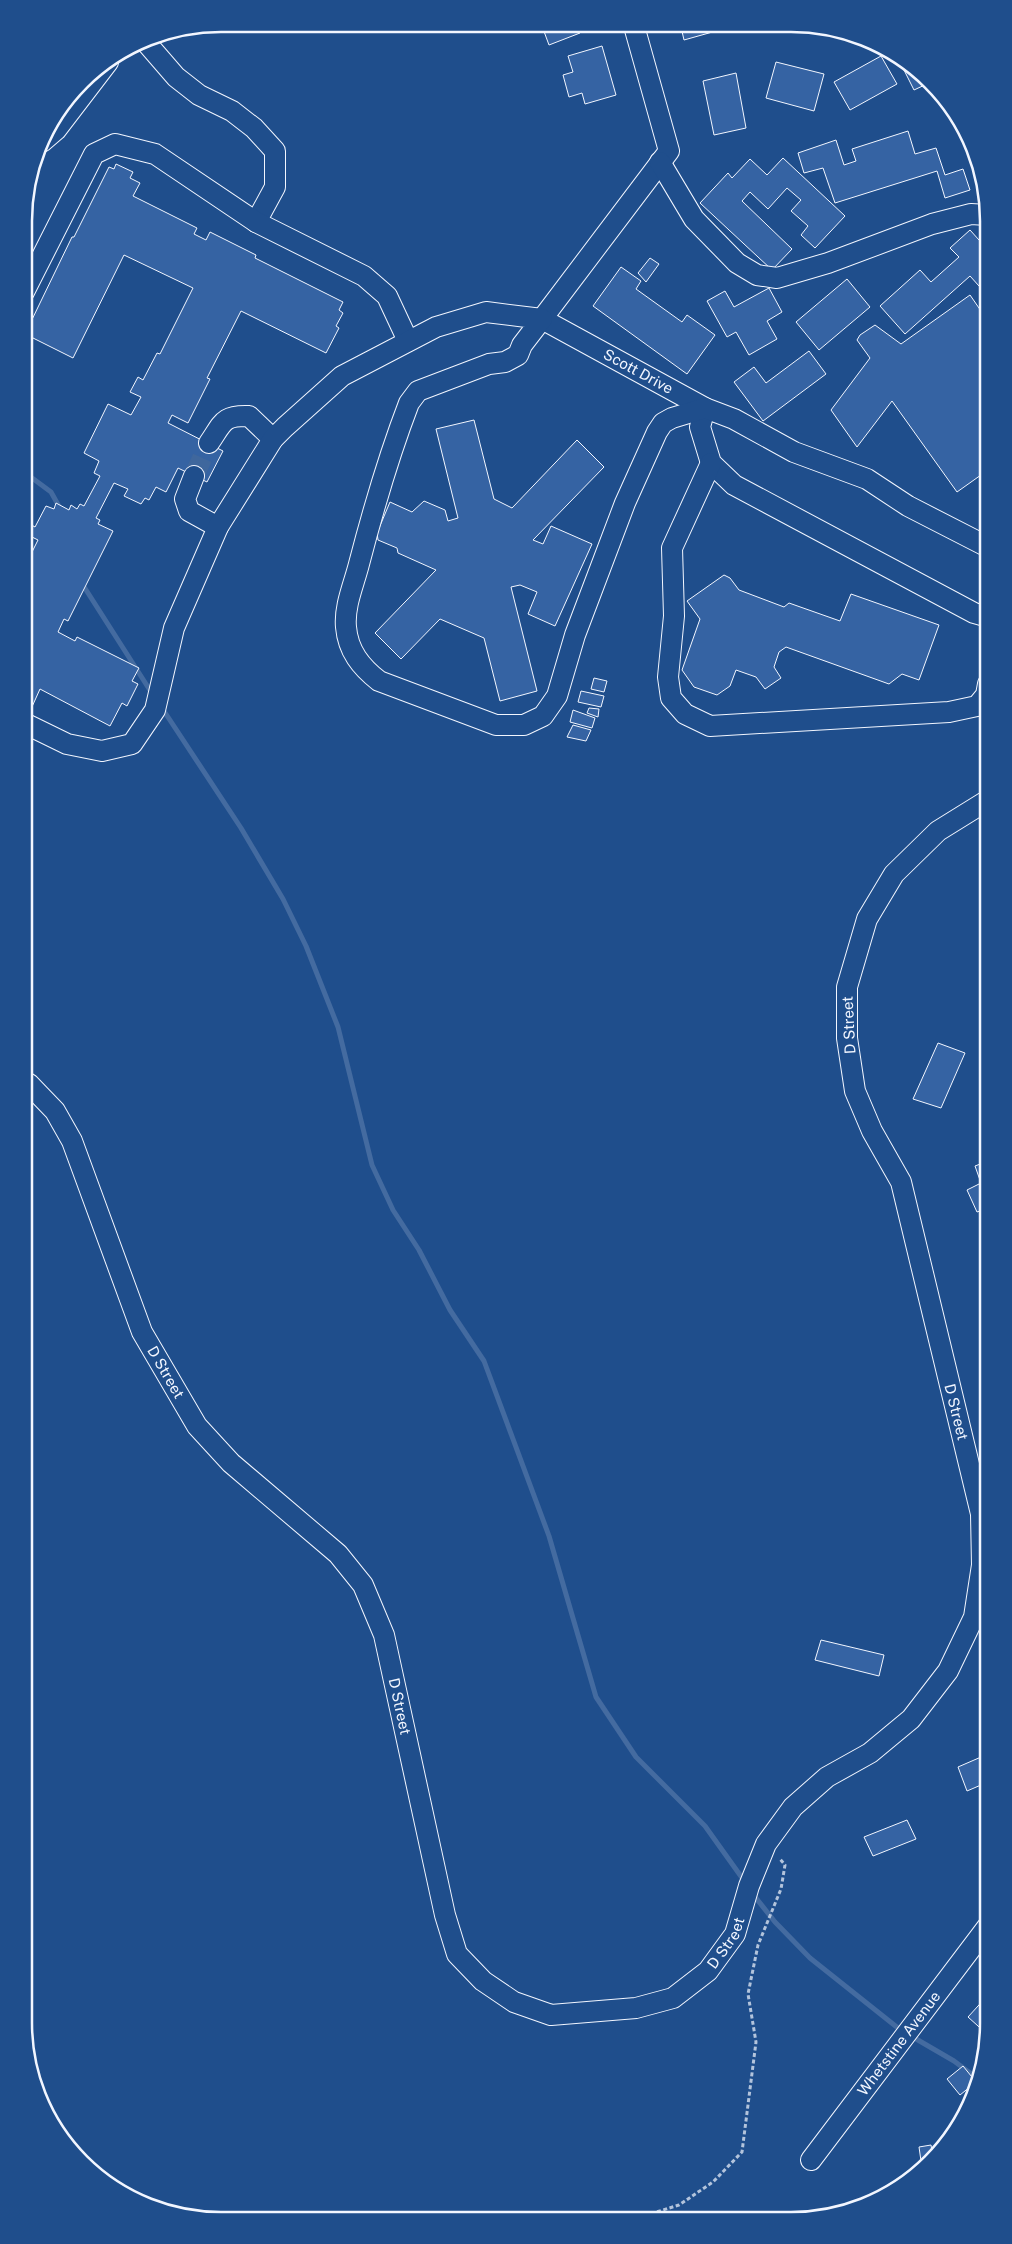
<svg xmlns="http://www.w3.org/2000/svg" width="1012" height="2244" font-family="'Public Sans',sans-serif">
<style>
.lines{fill:none;stroke-linecap:round;stroke-linejoin:round}
.stream{stroke:#446ba0;stroke-width:5}
.building{fill:#3563a3;stroke:#f2f6ff}
.minor-tunnel{stroke:#3f679d;stroke-width:20;stroke-dasharray:20 10;stroke-linecap:butt}
.minor-casing{stroke:#f2f6ff;stroke-width:22}
.path{stroke:#b3c4dc;stroke-width:3;stroke-dasharray:4 2.5;stroke-linecap:butt}
.minor{stroke:#1f4e8c;stroke-width:20}
.labels{text-anchor:middle;stroke-width:4;stroke-linejoin:round;paint-order:stroke}
.street-label{font-size:15px;fill:#f2f6ff;stroke:#1f4e8c}
.rim{fill:none;stroke:#f2f6ff;stroke-width:2.5}
</style>
<rect width="100%" height="100%" fill="#1f4e8c"/>
<g class="lines">
<path class="stream" d="M24,472L51,492L61,510
M81,582L153,695
M162,708L241,828L283,899L306,946L338,1027L372,1165L393,1210L419,1250L450,1310L484,1361L549,1536L596,1697L636,1757L705,1826L745,1882
M752,1893L775,1922L810,1958L903,2032
M911,2036L954,2061L978,2079"/>
</g>
<path class="building" d="M542,26H578L580,33L549,45Z
M681,27H715L716,31L684,40Z
M602,46L616,95L585,104L582,93L569,97L563,75L573,72L568,56Z
M881,56L897,84L850,110L834,82Z
M898,58L921,73L929,83L914,90Z
M776,62L824,74L814,111L766,98Z
M736,73L746,128L714,135L703,81Z
M908,131L915,154L936,148L945,175L963,169L970,190L945,198L937,171L835,203L823,168L804,173L798,153L836,140L844,165L856,161L852,149Z
M783,158L845,216L815,248L801,235L808,226L791,211L801,200L787,188L768,209L750,192L742,201L792,249L772,270L700,203L728,173L732,178L750,159L767,175Z
M116,164L133,172L130,178L140,183L133,196L197,228L194,234L206,240L210,232L256,255L255,258L343,302L339,310L343,313L336,326L339,328L326,353L241,311L207,378L210,379L188,423L172,415L168,423L223,451L207,482L178,468L166,492L156,487L149,500L145,498L141,504L124,496L128,489L114,483L96,518L100,520L98,524L113,531L68,621L64,619L58,632L75,641L77,637L139,668L132,681L138,684L127,706L122,703L110,726L40,689L31,709L24,706V568L38,540L24,533V529L28,523L35,527L46,506L54,509L56,503L69,510L71,505L77,509L80,504L84,506L100,476L94,473L99,461L84,453L108,404L131,415L141,397L130,392L138,377L143,380L157,353L160,354L193,288L124,255L73,358L25,334L72,237H74L109,167L114,169Z
M970,230L988,250V296L970,276L905,334L880,306L920,270L931,282L959,257L950,248Z
M650,258L659,264L646,282L638,273Z
M621,267L641,281L636,289L682,322L687,315L715,335L687,374L593,306Z
M847,279L870,307L819,350L796,322Z
M769,288L782,312L767,321L777,339L749,355L736,332L727,337L707,301L725,291L734,307Z
M970,295L988,321V470L957,492L892,401L857,447L831,410L870,358L857,340L860,335L875,325L901,344Z
M809,351L826,374L763,421L734,382L754,367L766,383Z
M474,420L494,499L512,508L577,440L604,467L533,540L543,544L551,526L592,544L555,626L528,614L537,592L520,585L511,587L537,691L500,701L484,638L440,619L401,659L375,633L436,570L398,553L397,548L378,540L377,533L390,502L412,512L424,501L445,510L448,521L458,518L436,429Z
M724,575L730,578L739,590L784,607L789,603L840,621L851,594L939,625L919,680L902,674L889,684L786,647L779,652L774,667L781,678L765,689L756,677L736,670L730,686L717,695L694,687L682,670L700,619L687,601Z
M594,678L607,681L604,692L591,689Z
M581,691L604,696L601,707L578,702Z
M589,708L599,709L598,717L587,713Z
M573,710L595,718L592,728L570,722Z
M573,725L591,730L586,741L567,737Z
M938,1043L965,1053L941,1108L913,1099Z
M988,1161V1208L977,1212L967,1190L981,1183L975,1166Z
M821,1640L884,1655L879,1676L815,1660Z
M988,1754V1782L967,1791L958,1767Z
M907,1820L916,1839L873,1856L864,1837Z
M988,1995V2035L968,2017Z
M963,2066L976,2082L960,2095L947,2079Z
M931,2145L933,2157L929,2160L921,2161L919,2147Z"/>
<g class="lines">
<path class="minor-tunnel" d="M194,476L209,443"/>
<defs>
<g id="minor">
<path id="s1" d="M634,26L669,151L542,319L705,408L700,427L711,463L734,485L974,613L988,617"/>
<path d="M144,40L176,77L199,95L232,111L254,128L275,151V187L256,222"/>
<path d="M42,142L56,130L108,62"/>
<path d="M660,162L694,219L737,263L757,275L777,278L828,263L932,224L971,214L987,215"/>
<path d="M24,292L94,154L115,144L155,154L256,222L364,276L387,296L408,341"/>
<path d="M209,443C223,423 222,415 249,416L273,439"/>
<path d="M711,463L672,548L674,616L668,677L671,698L685,714L710,726L949,712L977,706L986,695L988,684"/>
<path d="M194,476L185,499L189,511L218,527"/>
<path d="M24,723L67,744L102,751L132,744L155,710L174,628L218,527L273,439L285,427L342,376L436,327L486,312L542,319L522,345L518,355L505,362L489,364L418,391L409,403C389,455 373,510 359,564C354,584 344,606 346,627C348,651 361,667 379,681L496,725H524L543,716L557,696L575,635L625,503L657,432L663,423L672,418L705,408L734,419L794,452L867,479L908,506L988,547"/>
<path id="s2" d="M24,1081L29,1084L55,1111L72,1141L142,1332L197,1426L231,1463L338,1554L363,1585L384,1635L445,1915L457,1954L483,1981L514,2002L551,2015L636,2008L673,1998L708,1971L735,1934L749,1886L766,1844L793,1807L827,1777L870,1753L911,1719L948,1671L974,1617L982,1565L981,1514L901,1182L872,1131L855,1091L847,1038V987L867,919L894,874L938,831L988,800"/>
<path id="s3" d="M811,2160L988,1926"/>
</g>
</defs>
<use href="#minor" class="minor-casing"/>
<path class="path" d="M639,2219L650,2214L679,2205L713,2182L742,2152L756,2042L748,1994L758,1945L781,1889L785,1865L780,1859"/>
<use href="#minor" class="minor"/>
</g>
<g class="labels">
<g class="street-label">
<text dy="5" stroke="none"><textPath href="#s1" startOffset="450">Scott Drive</textPath></text>
<text transform="translate(849 1025) rotate(-93)" y="5">D Street</text>
<text dy="5" stroke="none"><textPath href="#s2" startOffset="328">D Street</textPath></text>
<text transform="translate(956 1412) rotate(76)" y="5">D Street</text>
<text dy="5" stroke="none"><textPath href="#s2" startOffset="748">D Street</textPath></text>
<text dy="5" stroke="none"><textPath href="#s2" startOffset="1318">D Street</textPath></text>
<text dy="5" stroke="none"><textPath href="#s3" startOffset="146">Whetstine Avenue</textPath></text>
</g>
</g>
<path d="M0 0H1012V2244H0ZM221 32H791A189 189 0 0 1 980 221V2023A189 189 0 0 1 791 2212H221A189 189 0 0 1 32 2023V221A189 189 0 0 1 221 32Z" fill="#1f4e8c" fill-rule="evenodd"/>
<path class="rim" d="M221 32H791A189 189 0 0 1 980 221V2023A189 189 0 0 1 791 2212H221A189 189 0 0 1 32 2023V221A189 189 0 0 1 221 32Z"/>
</svg>
